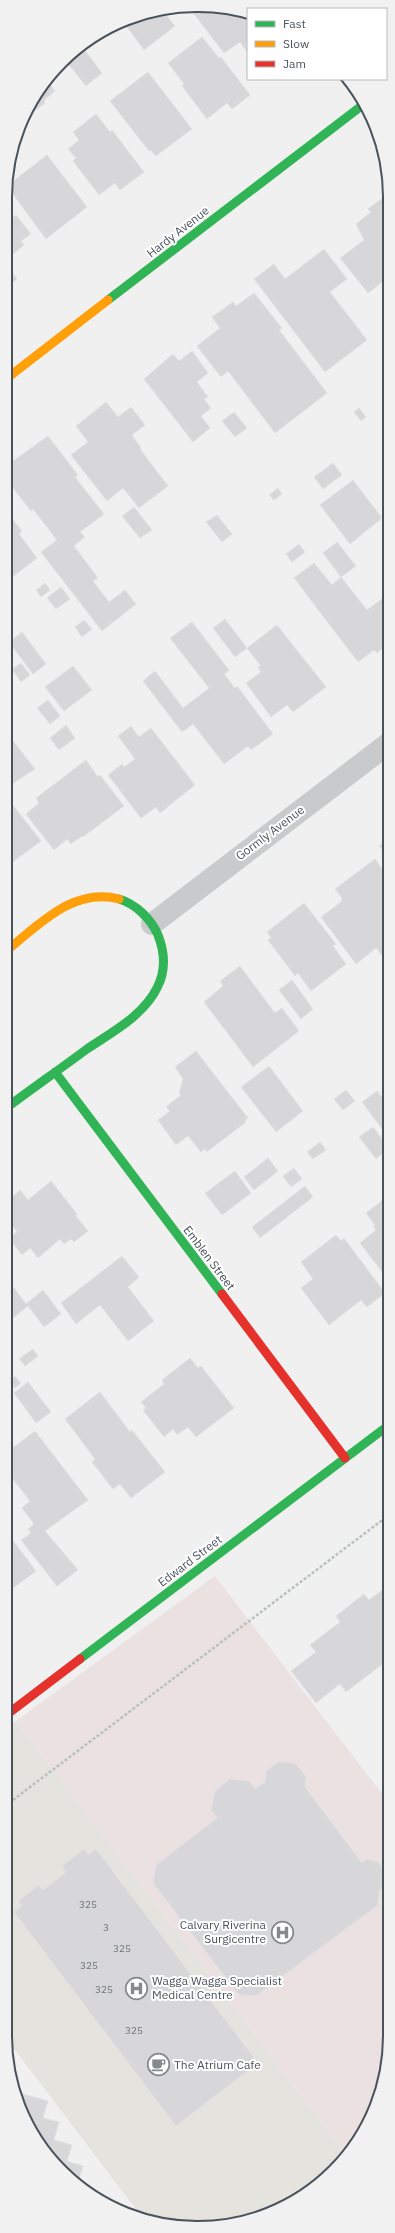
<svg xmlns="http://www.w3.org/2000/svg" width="395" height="2233" font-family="'IBM Plex Sans',sans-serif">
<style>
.commercial{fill:#e5e3de}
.medical{fill:#eae1e0}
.building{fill:#d7d7d9;stroke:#e2e2e3}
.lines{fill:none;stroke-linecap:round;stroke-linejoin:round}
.path{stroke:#b8c1bf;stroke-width:2.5;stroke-dasharray:3 2;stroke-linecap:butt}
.street{stroke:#c8cacc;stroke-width:22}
.fast{stroke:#30b455;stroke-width:9}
.slow{stroke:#ff9f0a;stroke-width:9}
.jam{stroke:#e5322d;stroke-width:9}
.labels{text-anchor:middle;stroke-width:4;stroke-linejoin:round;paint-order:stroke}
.number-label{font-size:10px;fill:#6f757b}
.street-label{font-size:12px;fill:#4a525a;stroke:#fff}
.poi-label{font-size:12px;fill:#4a525a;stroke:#fff;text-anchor:start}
.rim{fill:none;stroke:#4a525a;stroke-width:2}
</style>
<rect width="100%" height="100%" fill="#f0f0f0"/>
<path class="commercial" d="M16,1721L345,2153L324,2180L259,2218L185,2228L141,2216L6,2038L5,1729Z"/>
<path class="medical" d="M215,1576L389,1803L388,2060L370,2121L345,2153L16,1721Z"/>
<path class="building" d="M217,7L223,15L231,9L248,14V53L240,42L224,53L191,10Z
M163,11L175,26L144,50L124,23L147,12Z
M202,37L219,58L221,57L250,95L232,109L227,103L207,119L182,86L184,84L168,63Z
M81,45L102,73L86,86L66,61Z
M148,72L192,129L156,156L150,150L149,151L110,101Z
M48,82L55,91L44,100L45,103L27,117L31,101Z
M96,114L110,132L112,130L144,172L120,190L115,183L99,195L73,161L76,158L68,149L79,140L73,132Z
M47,155L87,207L46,239L7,186Z
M389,193L390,293L382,282L368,293L340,258L364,240L356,224L371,212L368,209Z
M16,215L31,234L21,241L24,245L7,259V221Z
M324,249L347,279L330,292L367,340L325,372L254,279L274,264L285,279Z
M7,265L17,279L7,287Z
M254,293L282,328L279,330L327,393L275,433L228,371L221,377L197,346L220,328L212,317L233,302L236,306Z
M389,317V325L385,320Z
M192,351L208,373L197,382L208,397L204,399L211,408L201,416L210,428L193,442L144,379L173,354L179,361Z
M106,402L118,417L131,407L145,425L132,435L141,448L140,449L168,486L139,508L123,488L107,501L71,455L88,442L76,426Z
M359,408L366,417L361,421L354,412Z
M234,412L247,428L235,437L222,421Z
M48,436L78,475L75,477L104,514L80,532L85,537L74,546L98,578L93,581L109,602L125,590L136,604L102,631L41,552L57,540L33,509L31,511L6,479V466Z
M333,463L342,475L323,489L314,477Z
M353,480L382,518L350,544L320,505Z
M278,488L282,494L274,500L269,495Z
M134,507L152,530L140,538L122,516Z
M6,511L22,531L19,534L37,558L6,582Z
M389,513V527L382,518Z
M217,515L232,534L222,542L206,522Z
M337,542L356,566L341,577L323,553Z
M299,544L305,552L292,562L286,554Z
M314,563L332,585L341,577L367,610L383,598L389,606V628L384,632L389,643L377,653L374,650L358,662L294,578Z
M389,564V578L383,569Z
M45,583L50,590L41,597L36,590Z
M389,585V600L382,591Z
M61,587L70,599L56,609L47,598Z
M225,619L247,648L235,657L213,628Z
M84,620L92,629L82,637L75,627Z
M192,622L229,670L224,674L235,688L237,686L273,734L251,750L248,746L224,764L193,724L182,732L143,681L155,671L183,708L209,688L170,638Z
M277,625L326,687L293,712L287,705L271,717L246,683L261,672L258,667L261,666L247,648Z
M22,632L46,664L33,674L9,642Z
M21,663L30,675L21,682L12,669Z
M73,666L92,690L64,711L45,687Z
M48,700L60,716L50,724L37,708Z
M66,725L75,738L59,750L50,738Z
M131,726L139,737L151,728L195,785L160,813L156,807L141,818L108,775L122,764L124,767L135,759L118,736Z
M6,732L35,769L9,786L6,782Z
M86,760L98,777L100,775L124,806L83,837L82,836L71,844L67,839L54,850L26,814L39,803L36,798Z
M6,801L10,806L12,804L41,841L6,867Z
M389,838V859L379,846Z
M375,859L389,879V964L376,948L356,964L321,917L341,902L342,898L335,889Z
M304,903L336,944L333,946L346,964L311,991L298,973L295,976L268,940L271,938L267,932Z
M240,966L275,1013L282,1008L299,1031L253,1067L204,1002L223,986L220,981Z
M292,980L313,1009L301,1019L279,990Z
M196,1051L248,1118L245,1120L246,1122L207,1152L205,1149L201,1152L188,1136L176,1145L158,1120L170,1111L166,1107L181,1095L179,1093L183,1079L175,1067Z
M269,1066L303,1111L276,1132L241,1087Z
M346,1090L355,1101L343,1110L334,1099Z
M377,1091L389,1106V1138L362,1102Z
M373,1127L389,1148L376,1159L359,1137Z
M320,1142L326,1150L313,1159L307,1152Z
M268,1158L278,1171L254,1190L244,1177Z
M294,1168L302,1179L291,1187L283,1176Z
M235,1171L251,1193L222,1215L205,1193Z
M51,1181L77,1214L75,1215L88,1231L74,1242L71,1239L64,1244L60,1239L38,1258L30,1248L22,1255L9,1238L17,1232L6,1217V1202L20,1190L28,1200Z
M305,1186L313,1197L260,1238L252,1227Z
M389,1195V1281L360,1243L376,1230L373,1226L375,1225L366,1213Z
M336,1235L341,1241L344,1238L385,1293L367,1307L361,1300L329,1325L301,1288L313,1279L301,1262Z
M122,1256L139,1277L128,1287L154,1321L128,1341L100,1305L76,1324L61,1303Z
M6,1277L26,1304L43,1290L61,1314L44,1327L28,1306L9,1321L6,1316Z
M33,1349L38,1356L25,1366L19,1359Z
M190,1358L198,1368L201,1366L234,1408L196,1437L188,1427L177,1435L173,1429L164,1437L143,1410L146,1408L141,1402L164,1384L162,1380Z
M15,1376L21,1383L15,1388L9,1382Z
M28,1382L51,1412L36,1423L14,1393Z
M100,1392L130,1432L132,1430L165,1472L131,1498L120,1484L113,1489L92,1462L95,1459L65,1419Z
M35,1431L88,1500L45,1531L78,1570L57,1586L21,1540L31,1533L28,1529L34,1524L22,1508L30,1501L5,1469L6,1453Z
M5,1530L36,1571L5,1594Z
M389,1585V1659L346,1692L340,1684L316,1703L291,1671L316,1652L310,1645L340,1622L336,1616L364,1594L369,1600Z
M279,1761L296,1764L306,1777L305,1787L362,1863L367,1859L378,1862L388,1875L387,1885L379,1891L378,1905L256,1996L239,1995L153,1883L156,1865L217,1818L211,1810L215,1791L230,1779L249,1781L255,1789L265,1782L266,1771Z
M84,1849L89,1855L96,1849L258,2063L176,2126L14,1912L22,1906L18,1901L39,1885L43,1890L66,1872L62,1866Z
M16,2092L48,2101L43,2118L59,2122L54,2140L72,2145L67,2161L83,2166L78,2183L61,2171L20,2109Z"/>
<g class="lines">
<path class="path" d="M5,1806L389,1515"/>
<path class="street" d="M152,924L389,743"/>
<path class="fast" d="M108,300L364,104
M55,1072L222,1294
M6,1108C33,1088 60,1069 87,1049C112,1032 143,1016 157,988C166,971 165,953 158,935C151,919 136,904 119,899
M80,1659L389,1425"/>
<path class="slow" d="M6,379L108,300
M6,951C39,925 73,887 119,899"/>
<path class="jam" d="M222,1294L345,1458
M5,1716L80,1659"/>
</g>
<defs>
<symbol id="hospital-ring" viewBox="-11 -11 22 22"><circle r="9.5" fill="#fff" stroke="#84898e" stroke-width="1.5"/><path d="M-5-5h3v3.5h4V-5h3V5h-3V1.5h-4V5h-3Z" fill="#84898e"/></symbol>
<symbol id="cafe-ring" viewBox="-11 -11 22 22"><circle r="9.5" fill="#fff" stroke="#84898e" stroke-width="1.5"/><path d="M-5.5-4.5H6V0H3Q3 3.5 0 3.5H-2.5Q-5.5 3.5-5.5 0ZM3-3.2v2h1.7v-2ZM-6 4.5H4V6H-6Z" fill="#84898e"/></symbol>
</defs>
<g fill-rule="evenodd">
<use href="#hospital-ring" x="270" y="1920" width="25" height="25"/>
<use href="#hospital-ring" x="124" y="1976" width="25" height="25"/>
<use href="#cafe-ring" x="146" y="2052" width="25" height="25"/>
</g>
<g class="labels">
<g class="number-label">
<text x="88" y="1908">325</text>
<text x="106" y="1931">3</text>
<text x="122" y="1952">325</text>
<text x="89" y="1969">325</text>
<text x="104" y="1993">325</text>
<text x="134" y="2034">325</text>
</g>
<g class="street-label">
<text transform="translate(178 232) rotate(-38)" y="4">Hardy Avenue</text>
<text transform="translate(270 833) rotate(-37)" y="4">Gormly Avenue</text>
<text transform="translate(209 1258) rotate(53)" y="4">Emblen Street</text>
<text transform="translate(190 1561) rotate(-37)" y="4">Edward Street</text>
</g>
<g class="poi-label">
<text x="266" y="1929" text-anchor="end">Calvary Riverina<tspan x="266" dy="14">Surgicentre</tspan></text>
<text x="152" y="1985">Wagga Wagga Specialist<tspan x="152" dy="14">Medical Centre</tspan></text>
<text x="174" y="2069">The Atrium Cafe</text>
</g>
</g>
<path d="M0 0H395V2233H0ZM197 12H198A185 185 0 0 1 383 197V2036A185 185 0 0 1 198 2221H197A185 185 0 0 1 12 2036V197A185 185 0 0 1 197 12Z" fill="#f1f1f2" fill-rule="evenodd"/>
<path class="rim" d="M197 12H198A185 185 0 0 1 383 197V2036A185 185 0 0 1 198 2221H197A185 185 0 0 1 12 2036V197A185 185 0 0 1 197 12Z"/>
<rect x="247" y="8" width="140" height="72" fill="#ffffff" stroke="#b7babd"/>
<rect x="255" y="21" width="20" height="6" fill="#30b455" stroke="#b7babd"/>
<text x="283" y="28" font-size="12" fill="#4a525a">Fast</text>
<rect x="255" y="41" width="20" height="6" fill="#ff9f0a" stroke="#b7babd"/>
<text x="283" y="48" font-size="12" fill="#4a525a">Slow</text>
<rect x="255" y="61" width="20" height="6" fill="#e5322d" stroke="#b7babd"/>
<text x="283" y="68" font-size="12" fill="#4a525a">Jam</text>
</svg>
